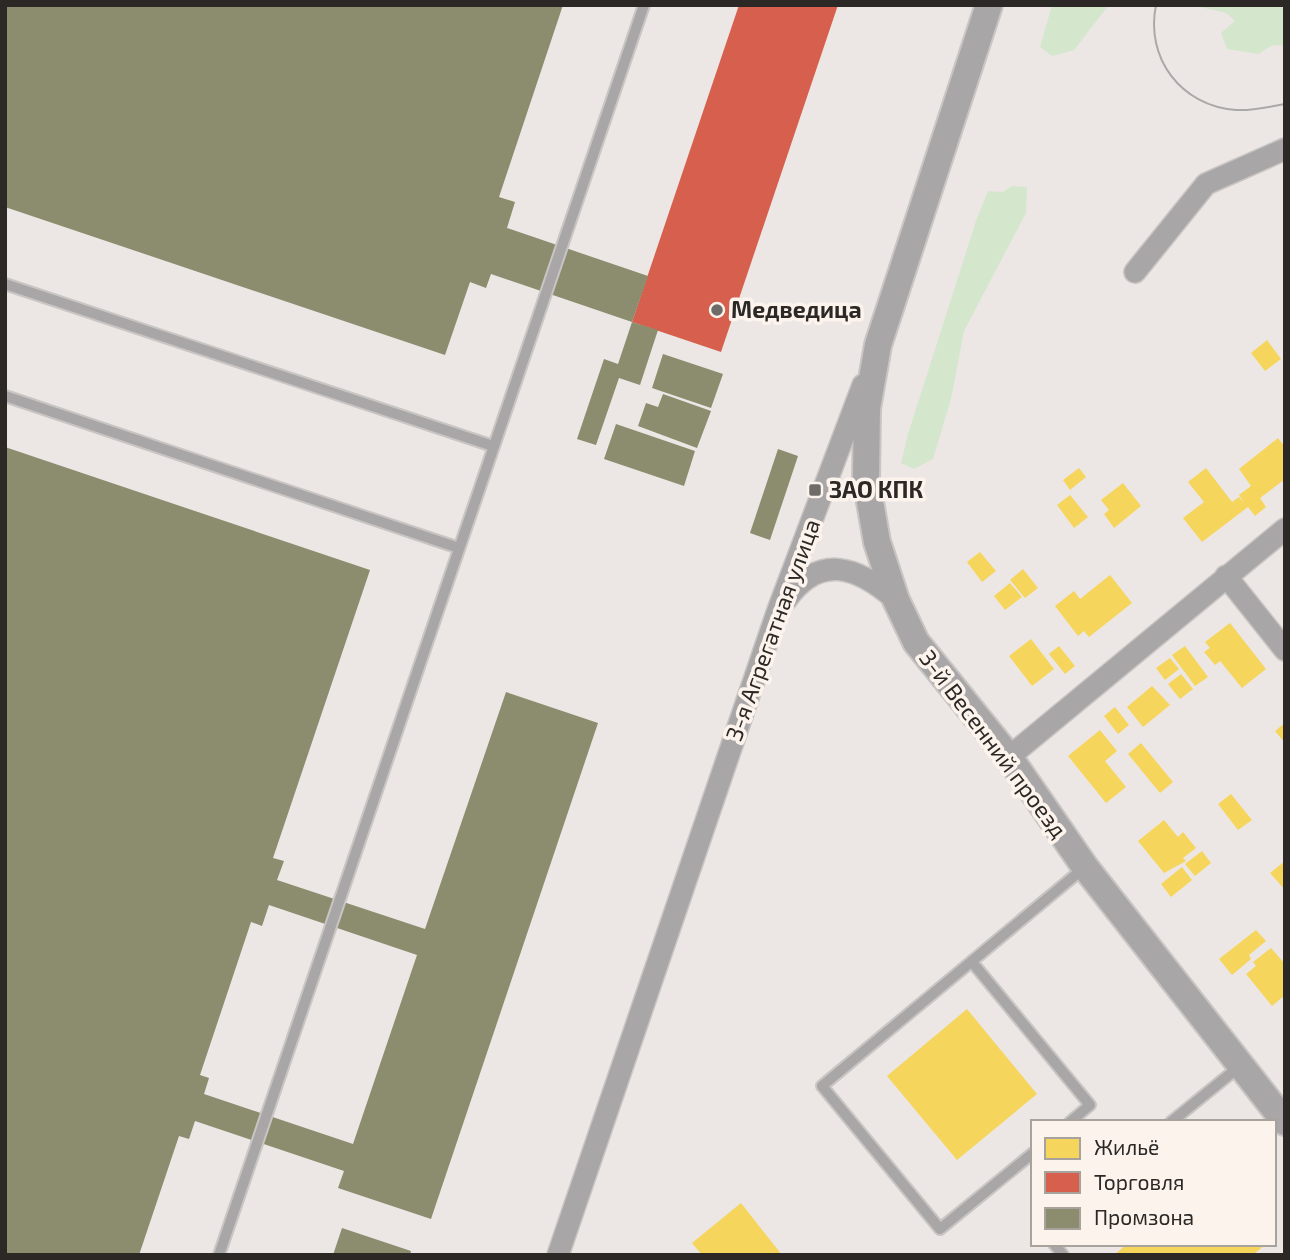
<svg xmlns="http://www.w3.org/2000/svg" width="1290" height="1260" font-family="'Exo 2',sans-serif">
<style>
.green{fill:#d4e7cc}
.homes{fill:#f6d55c}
.shops{fill:#d6604d}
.industry{fill:#8c8c6e;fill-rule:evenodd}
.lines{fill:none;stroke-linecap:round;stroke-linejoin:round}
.service-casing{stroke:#c8c5c3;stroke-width:14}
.minor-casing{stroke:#c8c5c3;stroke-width:24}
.tertiary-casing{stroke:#c8c5c3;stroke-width:30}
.service{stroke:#a8a6a6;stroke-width:10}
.minor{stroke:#a8a6a6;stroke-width:21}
.tertiary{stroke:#a8a6a6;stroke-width:26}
.tram{stroke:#aba9a8;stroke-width:2}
.poi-dot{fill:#6f6b68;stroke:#fcf3ed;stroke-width:2.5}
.labels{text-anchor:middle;stroke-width:7;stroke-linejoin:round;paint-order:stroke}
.poi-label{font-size:23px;font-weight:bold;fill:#2b2826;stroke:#fcf3ed;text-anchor:start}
.street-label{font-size:23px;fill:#2b2826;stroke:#fcf3ed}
</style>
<rect width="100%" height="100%" fill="#ece7e4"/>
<path class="green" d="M1052,5H1109L1074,50L1052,56L1040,47Z
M1192,5H1285V46L1273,45L1258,54L1227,49L1221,33L1235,21L1226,13Z
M1012,186L1027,187L1026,213L964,331L951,399L933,459L914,469L901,463L908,434L976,221L988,191L1003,192Z"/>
<path class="homes" d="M1267,340L1281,359L1265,371L1251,353Z
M1278,438L1285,447V479L1260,498L1266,507L1255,516L1248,507L1202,542L1183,518L1204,502L1188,482L1206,468L1232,502L1239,497L1244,503L1239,495L1251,486L1239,469Z
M1079,468L1086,477L1070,490L1063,480Z
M1123,483L1141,506L1114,528L1104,514L1109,510L1101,500Z
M1070,495L1088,517L1074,528L1057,505Z
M980,552L996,571L982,582L967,562Z
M1023,569L1038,588L1025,598L1010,580Z
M1110,575L1132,603L1089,637L1084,631L1078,636L1055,606L1074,591L1080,599Z
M1010,583L1022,597L1005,610L994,596Z
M1230,623L1266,669L1242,688L1220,661L1215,665L1204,652L1210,648L1205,642Z
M1031,639L1054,669L1032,686L1009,656Z
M1059,646L1075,666L1065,674L1049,654Z
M1185,646L1208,677L1195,686L1172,655Z
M1170,658L1179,669L1165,680L1156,668Z
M1181,674L1193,689L1180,699L1168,684Z
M1152,686L1170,705L1143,727L1127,707Z
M1115,707L1129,725L1118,734L1104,716Z
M1285,723V743L1275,731Z
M1100,730L1117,751L1105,761L1126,787L1106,803L1068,756Z
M1141,743L1173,782L1160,793L1128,754Z
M1231,794L1252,820L1238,830L1218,804Z
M1164,820L1178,837L1183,832L1196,848L1183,858L1186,861L1164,873L1138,841Z
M1202,851L1211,863L1195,876L1185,864Z
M1285,861V890L1270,873Z
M1182,867L1192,880L1171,897L1161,884Z
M1256,930L1266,941L1249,955L1251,959L1232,975L1219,959Z
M1271,948L1285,964V995L1272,1006L1246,974L1256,966L1253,962Z
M967,1009L1037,1094L957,1160L887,1076Z
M741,1203L782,1255H702L692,1243Z
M1127,1244H1266L1253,1255H1114Z"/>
<path class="shops" d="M739,5H838L721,352L632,322Z"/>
<path class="industry" d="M5,5H563L499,197L515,202L507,228L648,276L632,322L491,274L486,288L470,282L445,355L5,207Z
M632,322L658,330L640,385L619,378L596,445L577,439L604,359L618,364Z
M663,354L723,374L711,408L652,388Z
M663,394L711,411L697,448L638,426L646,403L658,407Z
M616,424L695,451L684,486L604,459Z
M5,447L370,570L273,858L284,861L277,880L425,929L506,692L598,723L431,1219L338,1188L344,1171L195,1121L189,1139L179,1136L139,1255H5ZM269,905L417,955L353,1144L204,1094L209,1078L200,1075L251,922L262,926Z
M778,449L798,456L770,540L750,533Z
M342,1228L411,1251L410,1255H333Z"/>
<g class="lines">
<defs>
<path id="service" d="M5,284L493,446
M5,396L459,548
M972,962L1090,1105L1070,1122
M1171,1122L1240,1066
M1033,1153L940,1229L822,1086L1085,867
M1054,1244L1063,1255
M219,1255L644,5"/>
<path id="minor" d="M1135,272L1206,184L1285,149
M1226,576L1285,650
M786,600C820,552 858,567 896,600
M1009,757L1285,529
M558,1255L778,610L863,385"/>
<path id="tertiary" d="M989,5L878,345L867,408L866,479L877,542L896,600L916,642L1009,757L1085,867L1285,1122"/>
</defs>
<use href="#service" class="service-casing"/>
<use href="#minor" class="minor-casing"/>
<use href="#tertiary" class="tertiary-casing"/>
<use href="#service" class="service"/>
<use href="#minor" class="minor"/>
<use href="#tertiary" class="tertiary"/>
<path class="tram" d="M1156,5C1145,58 1181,106 1236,110C1252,111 1269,107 1285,104"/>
</g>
<g class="poi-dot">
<circle cx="717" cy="310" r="7"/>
<rect x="808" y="483" width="14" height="14" rx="3.5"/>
</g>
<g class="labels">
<g class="poi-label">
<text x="731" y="318">Медведица</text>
<text x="829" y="498">ЗАО КПК</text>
</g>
<g class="street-label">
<text transform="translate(773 630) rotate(-70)" y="8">3-я Агрегатная улица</text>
<text transform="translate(993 744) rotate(53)" y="8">3-й Весенний проезд</text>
</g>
</g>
<rect width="1290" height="1260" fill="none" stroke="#2b2826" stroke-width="14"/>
<rect x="1031" y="1120" width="245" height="126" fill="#fcf3ed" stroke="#a8a29d" stroke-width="2"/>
<rect x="1045" y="1138" width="35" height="21" fill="#f6d55c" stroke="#a8a29d" stroke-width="2"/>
<text x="1094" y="1155" font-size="21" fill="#2b2826">Жильё</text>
<rect x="1045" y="1172" width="35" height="21" fill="#d6604d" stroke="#a8a29d" stroke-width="2"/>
<text x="1094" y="1190" font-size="21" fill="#2b2826">Торговля</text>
<rect x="1045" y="1208" width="35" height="21" fill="#8c8c6e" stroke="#a8a29d" stroke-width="2"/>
<text x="1094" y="1225" font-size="21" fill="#2b2826">Промзона</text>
</svg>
